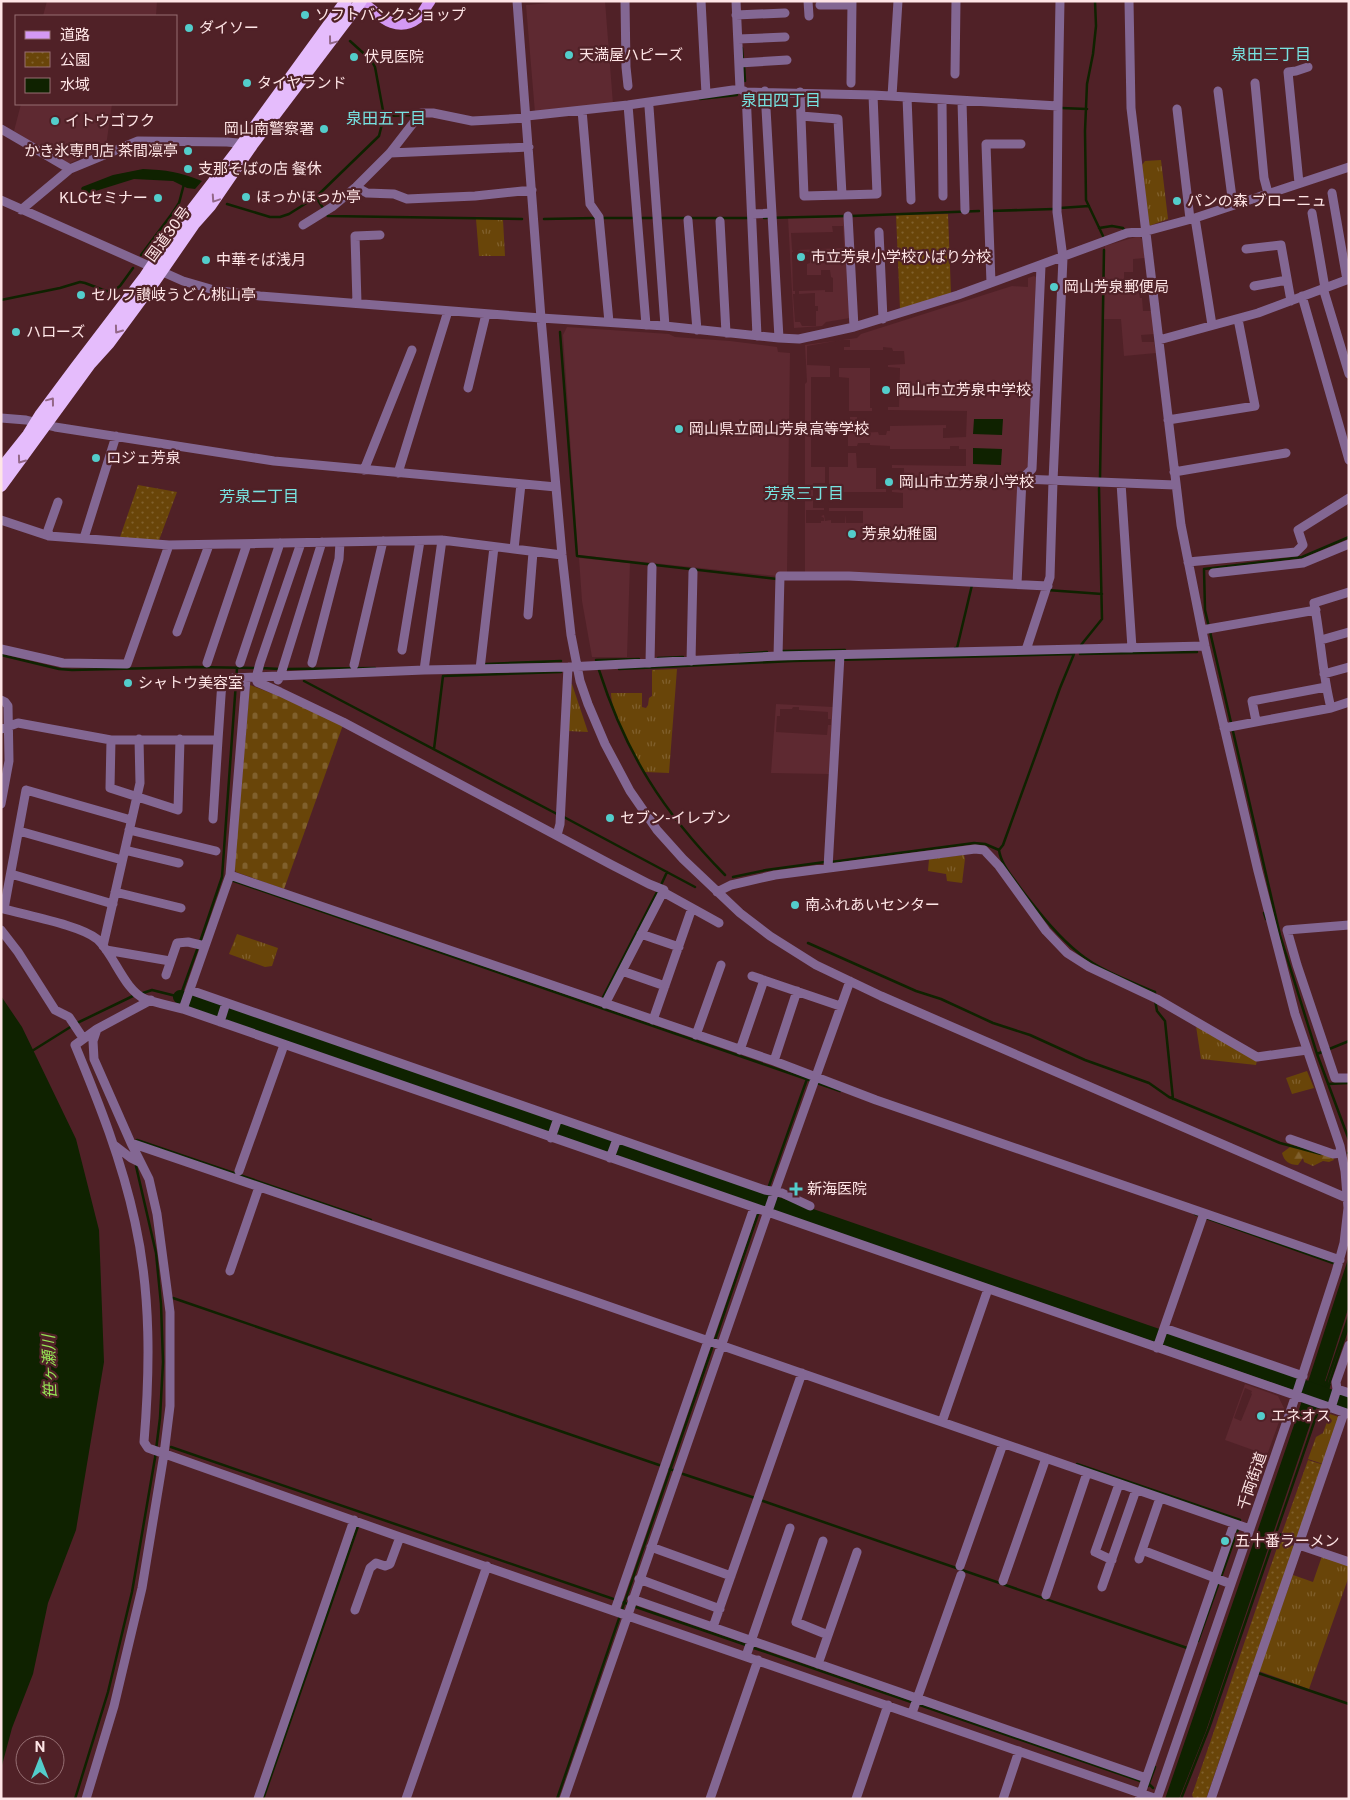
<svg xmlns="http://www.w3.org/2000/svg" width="1350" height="1800" font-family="'Public Sans','Noto Sans JP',sans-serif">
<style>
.built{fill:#5e2931;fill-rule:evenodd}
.grass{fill:url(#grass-tufts)}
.forest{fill:url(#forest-firs)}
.cemetery{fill:url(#cemetery-stones)}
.park{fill:url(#park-dots)}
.water{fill:#0f2200}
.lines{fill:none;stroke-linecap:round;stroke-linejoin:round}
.stream{stroke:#0f2200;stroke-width:2.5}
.river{stroke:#0f2200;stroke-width:14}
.minor{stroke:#836793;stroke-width:9}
.major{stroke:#d499f3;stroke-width:11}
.highway{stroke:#e5bcfc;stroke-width:12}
.oneway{stroke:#936787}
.poi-dot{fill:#53cdcb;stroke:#502127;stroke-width:2}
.labels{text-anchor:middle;stroke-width:4.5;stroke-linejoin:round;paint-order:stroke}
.poi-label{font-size:15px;fill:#fee5e6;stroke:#502127;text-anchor:start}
.street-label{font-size:15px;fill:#fee5e6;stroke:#502127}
.neighbourhood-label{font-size:16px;fill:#77e3e1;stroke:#502127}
.water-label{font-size:16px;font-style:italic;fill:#96e555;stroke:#502127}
</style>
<defs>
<pattern id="grass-tufts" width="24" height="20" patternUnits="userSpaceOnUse" patternTransform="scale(1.25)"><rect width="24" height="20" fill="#694509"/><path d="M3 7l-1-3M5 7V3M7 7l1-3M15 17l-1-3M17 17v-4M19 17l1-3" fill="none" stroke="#80602d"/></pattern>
<pattern id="forest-firs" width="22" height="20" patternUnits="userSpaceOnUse" patternTransform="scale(1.25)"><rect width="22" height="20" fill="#694509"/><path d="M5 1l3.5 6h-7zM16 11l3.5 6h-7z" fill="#80602d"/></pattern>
<pattern id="cemetery-stones" width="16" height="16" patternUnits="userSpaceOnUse" patternTransform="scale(1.25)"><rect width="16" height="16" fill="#694509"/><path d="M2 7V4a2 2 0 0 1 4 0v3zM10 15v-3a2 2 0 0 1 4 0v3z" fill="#80602d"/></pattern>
<pattern id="park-dots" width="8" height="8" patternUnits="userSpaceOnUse" patternTransform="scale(1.25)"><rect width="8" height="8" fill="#694509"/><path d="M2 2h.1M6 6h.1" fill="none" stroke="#80602d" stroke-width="1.8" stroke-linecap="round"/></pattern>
</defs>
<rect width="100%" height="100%" fill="#502127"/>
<path class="built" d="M47,1H157L156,16H43Z
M551,1H605L613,104L535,113L526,5L550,3Z
M21,104H112L106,146L68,164L14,131Z
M846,217L850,318L826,322L822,326L794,328L788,218ZM832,226H843L844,248L797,250L813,253V254L810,255V263L807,264V275H821V270H830L831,277L833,278V292H825V290L799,291V294L815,293V306H818V311H816V326H802L800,322H795L793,294H795V291H793L792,252H793L792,249L791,233L833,232Z
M1139,236L1142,239L1145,258L1133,259V272H1124V288H1138L1140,298H1142L1143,311H1152L1154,334L1141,335L1142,342H1154L1156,353L1124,356L1121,319H1104L1105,246Z
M1034,276L1036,277L1028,467L1024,471H1018L1017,484L1019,487L1013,578L1011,580L805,572V384L807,382L805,345L857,338L861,334L1012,286L1028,287V278ZM841,340H850V347H844V350H883V347L892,348L893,351H904L905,364L888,365V367L900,368L899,407H888V410L967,411L966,437L943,438V428H946V425L890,426V431H887L886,435H879L878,432L860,433L857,431V417H850V422L848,423V446H857L858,443H870V445L890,446V449H950V446H959V449H966V466L892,465V468H904V489L892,490V492L903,493V508H829V511H863V523H846L845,514V523H831V520L825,521L824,515L821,516L824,518V521H821V523H806V510H824V508H813V483H825V467H811V377H830V366L807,365V346Z
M567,327L669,334L675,337L730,341L777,347L778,352L790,353L787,574L777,576L578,555L563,335Z
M839,368H870V408H872V411H849V378L839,377Z
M848,453H856L857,468H876V489H886V492H837V484H829V467H848Z
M579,558L630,563L627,657H592L582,601Z
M776,704L833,707L829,774L771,773ZM793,707H799V710L828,712V719H831V725H828L827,735L776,732L777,716H780V709H792Z
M1245,1384L1278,1396L1284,1408L1267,1455L1225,1440ZM1245,1388L1252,1391L1251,1393L1252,1394L1241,1421L1234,1418Z"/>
<path class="grass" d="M1161,160L1168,219L1149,226L1142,165L1145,161Z
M476,219L503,220L505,256H479Z
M677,669L669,773L645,772C634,754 611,713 611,693H642V707L646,708L648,705L649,698L652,696V670Z
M571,684H572L588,732L568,731Z
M964,855L965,859L962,883L947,881L946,874L928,871L929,859Z
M237,934L278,948L272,966L265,967L229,954Z
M1196,1026L1257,1060L1256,1065L1201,1059Z
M1307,1071L1314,1088L1292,1094L1286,1078Z
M1330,1414L1339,1417L1323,1464L1308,1459L1316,1437L1323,1433Z
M1322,1556L1349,1566V1576L1309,1689L1259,1671L1293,1575L1313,1582Z"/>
<path class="forest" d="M1290,1144L1332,1155L1334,1160L1329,1162L1323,1161L1313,1166L1304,1162L1303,1158L1298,1165C1289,1165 1284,1161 1282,1153L1290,1147Z"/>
<path class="cemetery" d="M250,685L281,697L343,725L284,889L236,872L234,868Z"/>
<path class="park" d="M948,214L951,293L900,309L896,215Z
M138,485L177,492L158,543L119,540Z
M1308,1460L1324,1465L1297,1539L1282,1533Z
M1279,1542H1283L1294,1546L1206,1799H1194L1192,1795Z"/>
<path class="water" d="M143,169C166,170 180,172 202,181L195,189L187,188L173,181L134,179L86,194L81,189L82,187L113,175Z
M974,419H1003L1002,435L973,434Z
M973,448L1002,449L1001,465L973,464Z
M1,996L22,1027L76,1139L99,1230L104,1362L76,1530L48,1603L33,1674L12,1728L1,1769Z
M1349,1256V1306L1325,1381L1331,1384L1326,1399L1315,1410L1206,1731L1179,1799H1165L1294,1425Z"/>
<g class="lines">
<path class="stream" d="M1095,1L1096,26L1093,54L1087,84L1085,131L1086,200L1103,236
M742,48L743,60
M744,65L745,81
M700,99L737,95
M1061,108L1087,109
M384,116L415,115
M316,197L323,208
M227,204L270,217H280L289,214L316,197L379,136L384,116L375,67L371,60L350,41
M1060,208L1089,206
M990,211L1054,209
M326,214L328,216L522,219
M851,216L979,211
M602,218H751
M764,218L846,216
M544,219L595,218
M1099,228L1112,226L1123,228L1124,230
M141,255L171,215L179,203L184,184
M1,300L60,288L80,282L85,283L106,291H113L120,286L133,268
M560,332L577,556L777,579
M1100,478L1104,250
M1349,537L1302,557L1204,569L1205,610L1280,935L1317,1054L1349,1140
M1047,590L1102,594
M1081,645L1102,619L1099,488
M955,648H957L972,585
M781,651L845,650
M740,654L767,652
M1080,654L1197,652
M1,655L59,669L72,670L196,667L255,668
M658,658L683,657
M596,660L639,659
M486,664L561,661
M261,668L280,669
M286,669L375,668
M619,669L793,661L1074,654
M599,670C626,754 663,812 725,875
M304,681L557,814
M434,749L443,676L561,672
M562,816L695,887
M999,850C1001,865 1013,877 1021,889C1039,912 1057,936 1080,954C1101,971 1130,981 1155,992V995
M831,862L974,843L985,844L999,850L1003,845L1060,688L1074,654
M733,877L766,870L825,862
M231,880L812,1081
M661,885L667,872
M1264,913L1266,919
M200,942L222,877L237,668
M808,943L916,991L941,999L993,1023L1030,1035L1085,1060L1149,1083L1169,1097L1280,1143L1321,1154
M140,994L152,990L180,997L198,947
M1155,1000L1157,1011L1165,1021L1173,1099
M601,1001L658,890
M77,1023L135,995
M32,1051L72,1026
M1317,1054L1349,1041
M817,1083L840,1091
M1328,1084L1349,1083
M137,1140L371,1220
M1348,1153H1349
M769,1186L807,1079
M764,1199L766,1194
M761,1203L762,1199
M1195,1214L1333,1263
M173,1298L659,1465
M715,1340L758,1214
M1326,1384L1349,1316
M1329,1384L1349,1324
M171,1447L628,1604
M1077,1464L1240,1520L1239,1522
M669,1469L673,1470
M683,1474L755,1498
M760,1500L1190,1649
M1276,1533L1299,1541
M1221,1577L1238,1529
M633,1606L746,1645
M1198,1641L1219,1582
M751,1647L1149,1784L1153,1788
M1258,1673L1349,1704
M1148,1786L1155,1767
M75,1799L108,1692L132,1592L155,1458L160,1418L163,1362L161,1304L156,1253L136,1166
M263,1799L358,1526
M557,1799L713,1345
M1181,1799L1209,1728L1320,1405"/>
<path class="river" d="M180,997L1294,1383
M1305,1387L1349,1403"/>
<path class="minor" d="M517,1L541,318L562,555L571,635L580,681L588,704L605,744L630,791L657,830L683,859L740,913L770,936L816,965L881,996L1349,1199
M625,1L626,67L628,86
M701,1L706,94
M736,1L740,89
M808,1L809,16
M1129,1L1131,108L1181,525L1205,646L1258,871L1295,1014L1340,1146L1345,1171L1348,1208L1344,1243L1336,1272L1298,1389L1157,1799
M820,5H852
M736,15L785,13
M738,39L785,37
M739,63L787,60
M955,74L956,1
M851,83L852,1
M1255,83L1264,178L1268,193
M765,91L779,338
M1218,91L1233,205
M746,92L757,336
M800,92L804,196L842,195L838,119L801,116
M892,96L898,1
M907,97L911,200
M942,100L943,196
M962,101L965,210
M628,105L646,325
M649,107L665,326
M1177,109L1190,219
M582,110L590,204L599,217L609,322
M527,116L628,105L740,89L746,92L873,95L1058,106L1060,1
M1,129L70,169
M390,153L529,147
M1299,183L1288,72L1296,71L1308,67
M356,187L367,193L394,194L407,199L475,196L532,190
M1332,193L1347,280
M842,195L877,194L873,95
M1,200L183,281L214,290L260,296L541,318L665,326L779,338L799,339L854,327L958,295L1127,233L1147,231L1195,218L1349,167
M21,210L70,169L138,141L227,142L248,144
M1312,213L1325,288
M752,214L772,213
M848,216L854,327
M1195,218L1212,325
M688,220L697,330
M720,221L726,333
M303,225L332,207L356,187L390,153L421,113H433L472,121L527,118
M879,232L883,319
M1246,249L1281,245L1291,301
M991,283L986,144H1021
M1254,286L1287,280
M1323,288L1349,374
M1302,296L1349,460
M357,303L355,236L380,235
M1159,340L1258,313L1349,279
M468,388L486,314
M1,418L26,420L55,427L274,461L556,487
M1168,420L1255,406L1238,319
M364,470L412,350
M1174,472L1286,453
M398,473L448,311
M1022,479L1175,485
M1121,483L1132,648
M1,520L49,536L169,545L442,540L514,549L521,484
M49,536L48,530L58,502
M84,538L116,436
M301,543L260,663L256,678L257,682L280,692L343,722L612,865L649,884L664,890L605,1004
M514,549L562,555
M1188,562L1296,552L1303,545L1298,530L1349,498
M1213,573L1303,563L1349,544
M1017,584L1022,479L1032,469L1041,266
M528,615L533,552
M1202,630L1316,610
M177,632L209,545
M1321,640L1349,632
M1,649L63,663L127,664L169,545
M402,650L420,541
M1026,650L1050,577L1053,481L1063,258L1057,212L1058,106
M778,656L780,576H849L1048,586
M691,661L693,572
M207,663L247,544
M240,663L280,543
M312,663L339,559L340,542
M650,663L652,567
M354,665L383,541
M480,669L494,547
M424,670L442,540
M1324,674L1349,667
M278,680L280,677L322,542
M1,700L5,702L8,706L9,761L1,804
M1331,708C1322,673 1321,638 1314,603L1349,592
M1256,721L1252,701L1326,687
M1224,728L1331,708L1349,702
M1,729L18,723L111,740H218L222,681L233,678L424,670L568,667L778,656L1205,646
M111,740L110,788L178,810L180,739
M213,819L218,740
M129,830L216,851
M19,831L122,860
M557,835L560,824L568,667
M125,850L179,863
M828,868L840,655
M11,874L113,904
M230,875L774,1061L876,1100L1340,1260
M115,892L181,908
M663,892L719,923
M717,892L731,885L775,875L975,849L984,850L999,866L1046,931L1067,953L1089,967L1157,999L1257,1057L1307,1050
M1,908C24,915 80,925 97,939C114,954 124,990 145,999C157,1003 170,1006 183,1009L1349,1414
M4,909L26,790L131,820
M1349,925L1287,930L1297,965L1335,1078H1349
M1,930L18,952L55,1010L69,1017L83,1038
M641,934L679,947
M103,946L140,783L139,739
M106,950L170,961
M622,971L665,986
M166,975L177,943L188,942L205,946
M752,976L840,1006
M190,990L765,1190L782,1193L810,1206
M151,1000L97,1029L75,1045C99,1103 122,1161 135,1222C151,1294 150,1369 144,1442L148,1448L400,1537L1157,1799
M183,1009L230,875L246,679
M653,1020L692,908
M220,1022L226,1003
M696,1035L721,965
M740,1050L764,980
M774,1061L797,991
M551,1138L558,1118
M1290,1139L1333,1154L1341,1153
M131,1143L585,1298L1250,1529
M114,1145L131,1158L141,1163
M610,1158L617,1139
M239,1171L284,1045
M230,1271L259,1187
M1164,1328L1303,1376
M1157,1348L1204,1213
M1337,1389L1349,1393
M1331,1408L1337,1389L1336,1382L1349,1345
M942,1422L988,1289
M823,1541L796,1622L828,1635
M1299,1545L1349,1562
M651,1547L731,1576
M1142,1550L1231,1584
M1139,1559L1160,1498
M1112,1560L1095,1552L1119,1484
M960,1566L1003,1444
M639,1579L720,1609
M1003,1581L1046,1458
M1102,1587L1136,1490
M1046,1595L1087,1473
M632,1599L1146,1778
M355,1610L370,1568L376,1563L385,1566L390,1564L400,1537
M615,1610L754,1208
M713,1627L802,1373
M746,1656L790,1528
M818,1664L857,1552
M912,1713L961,1575
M86,1799L114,1706L142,1588L164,1454L170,1406V1312L157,1214L149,1179L131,1143L94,1059L93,1041L97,1029
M258,1799L354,1520
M406,1799L487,1566
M564,1799L775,1191L850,981
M710,1799L758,1660
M856,1799L888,1705
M1003,1799L1019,1751
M1139,1799L1234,1524
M1211,1799L1344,1413"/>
<path class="major" d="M361,1C378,14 396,35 418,18C423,14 426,6 430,1"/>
<path class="highway" d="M1,469L28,435L41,414L76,367L144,278L172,236L235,154L346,1
M1,486L90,364L109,343L154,282L194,224L210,206L252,145L361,1"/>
</g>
<defs><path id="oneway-chevron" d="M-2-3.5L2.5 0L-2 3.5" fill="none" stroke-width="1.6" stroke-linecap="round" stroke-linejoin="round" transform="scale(1.25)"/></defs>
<g class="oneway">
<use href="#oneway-chevron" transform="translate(332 41) rotate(127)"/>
<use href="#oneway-chevron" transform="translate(215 199) rotate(124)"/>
<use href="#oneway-chevron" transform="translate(118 330) rotate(126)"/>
<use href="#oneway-chevron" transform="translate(51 401) rotate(-53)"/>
<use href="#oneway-chevron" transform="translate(21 460) rotate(126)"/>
</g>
<g class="poi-dot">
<circle cx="305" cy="15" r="5"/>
<circle cx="189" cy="28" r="5"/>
<circle cx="569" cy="55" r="5"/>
<circle cx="354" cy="57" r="5"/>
<circle cx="247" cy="83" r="5"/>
<circle cx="55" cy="121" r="5"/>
<circle cx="324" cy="129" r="5"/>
<circle cx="188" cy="151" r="5"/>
<circle cx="188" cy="169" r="5"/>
<circle cx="246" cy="197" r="5"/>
<circle cx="158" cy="198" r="5"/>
<circle cx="1177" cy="201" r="5"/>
<circle cx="801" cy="257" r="5"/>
<circle cx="206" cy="260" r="5"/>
<circle cx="1054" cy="287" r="5"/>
<circle cx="81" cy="295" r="5"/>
<circle cx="16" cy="332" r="5"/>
<circle cx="886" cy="390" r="5"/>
<circle cx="679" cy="429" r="5"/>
<circle cx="96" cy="458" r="5"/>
<circle cx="889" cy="482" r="5"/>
<circle cx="852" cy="534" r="5"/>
<circle cx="128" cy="683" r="5"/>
<circle cx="610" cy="818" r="5"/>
<circle cx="795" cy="905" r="5"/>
<path d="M793.5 1181.5h5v5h5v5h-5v5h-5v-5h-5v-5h5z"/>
<circle cx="1261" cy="1416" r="5"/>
<circle cx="1225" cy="1541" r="5"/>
</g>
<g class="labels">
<g class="poi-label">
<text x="315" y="20">ソフトバンクショップ</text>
<text x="199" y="33">ダイソー</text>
<text x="579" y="60">天満屋ハピーズ</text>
<text x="364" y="62">伏見医院</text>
<text x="257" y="88">タイヤランド</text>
<text x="65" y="126">イトウゴフク</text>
<text x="314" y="134" text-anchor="end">岡山南警察署</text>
<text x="178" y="156" text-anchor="end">かき氷専門店 茶間凛亭</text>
<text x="198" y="174">支那そばの店 餐休</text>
<text x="256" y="202">ほっかほっか亭</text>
<text x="148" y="203" text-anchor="end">KLCセミナー</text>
<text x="1187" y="206">パンの森 ブローニュ</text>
<text x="811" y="262">市立芳泉小学校ひばり分校</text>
<text x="216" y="265">中華そば浅月</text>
<text x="1064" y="292">岡山芳泉郵便局</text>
<text x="91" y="300">セルフ讃岐うどん桃山亭</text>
<text x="26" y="337">ハローズ</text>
<text x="896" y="395">岡山市立芳泉中学校</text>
<text x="689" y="434">岡山県立岡山芳泉高等学校</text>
<text x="106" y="463">ロジェ芳泉</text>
<text x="899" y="487">岡山市立芳泉小学校</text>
<text x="862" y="539">芳泉幼稚園</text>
<text x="138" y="688">シャトウ美容室</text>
<text x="620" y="823">セブン-イレブン</text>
<text x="805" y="910">南ふれあいセンター</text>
<text x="807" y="1194">新海医院</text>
<text x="1271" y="1421">エネオス</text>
<text x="1235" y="1546">五十番ラーメン</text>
</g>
<g class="street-label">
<text transform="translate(168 234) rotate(-54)" y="5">国道30号</text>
<text transform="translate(1252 1481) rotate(-71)" y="5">千両街道</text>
</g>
<g class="neighbourhood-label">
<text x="1271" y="60">泉田三丁目</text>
<text x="781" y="106">泉田四丁目</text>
<text x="386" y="124">泉田五丁目</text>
<text x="804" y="499">芳泉三丁目</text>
<text x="259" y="502">芳泉二丁目</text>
</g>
<g class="water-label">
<text transform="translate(49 1367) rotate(-92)" y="6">笹ヶ瀬川</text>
</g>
</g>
<rect width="1350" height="1800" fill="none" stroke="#fee5e6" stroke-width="5"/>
<rect x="15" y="15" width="162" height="90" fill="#502127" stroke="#966f73"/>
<rect x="25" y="31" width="25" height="8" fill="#d499f3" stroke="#966f73"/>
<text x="60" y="40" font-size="15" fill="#fee5e6">道路</text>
<rect x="25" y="52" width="25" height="15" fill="url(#park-dots)" stroke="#966f73"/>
<text x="60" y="65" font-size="15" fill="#fee5e6">公園</text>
<rect x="25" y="78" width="25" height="15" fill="#0f2200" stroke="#966f73"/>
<text x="60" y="90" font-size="15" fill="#fee5e6">水域</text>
<g transform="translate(40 1760)"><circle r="24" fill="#502127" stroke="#966f73"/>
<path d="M0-4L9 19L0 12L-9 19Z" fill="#53cdcb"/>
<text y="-8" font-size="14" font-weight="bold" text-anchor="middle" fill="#fee5e6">N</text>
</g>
</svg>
